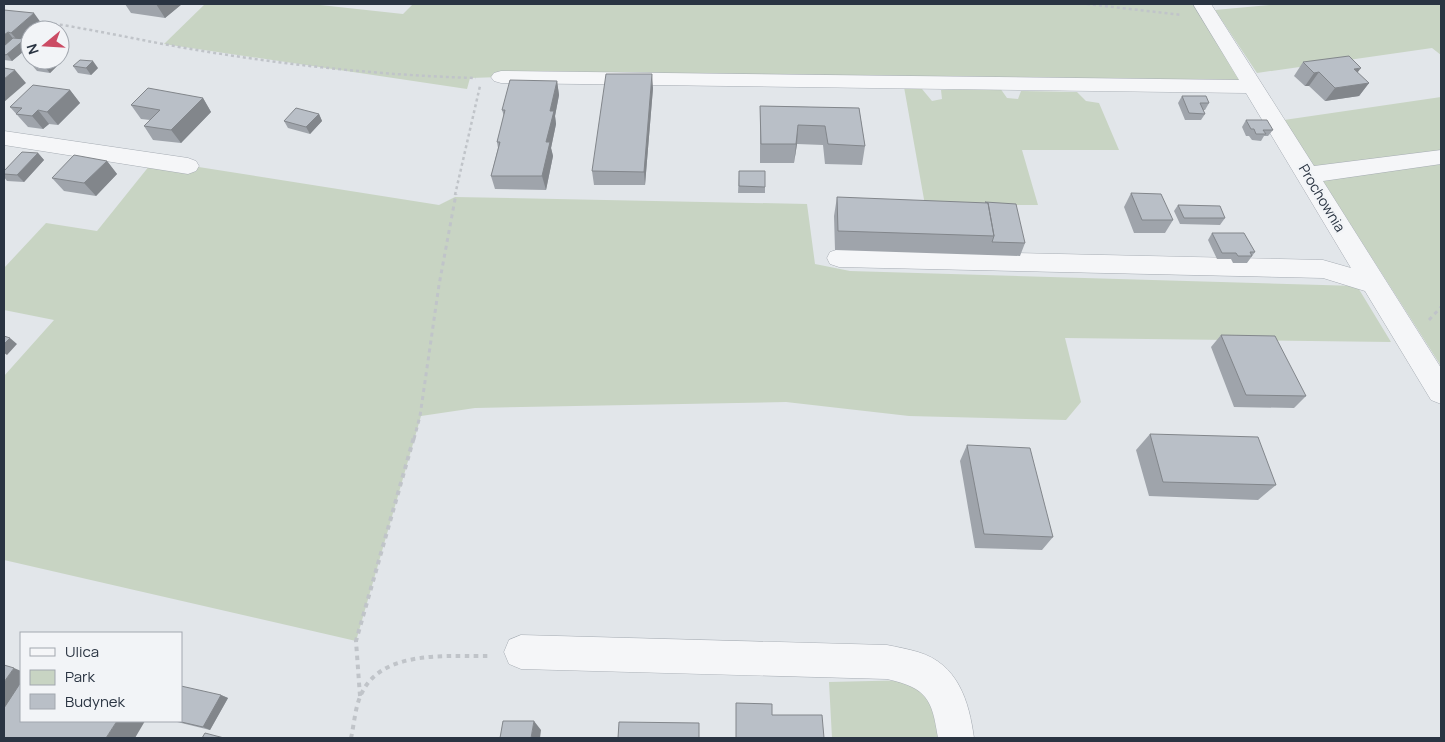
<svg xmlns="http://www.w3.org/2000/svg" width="1445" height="742" font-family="Manrope,sans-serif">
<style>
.green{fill:#c8d4c3}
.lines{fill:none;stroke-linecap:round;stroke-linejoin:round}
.minor-casing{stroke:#a7adb4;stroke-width:1}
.path-far2{stroke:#c0c4c9;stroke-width:2.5;stroke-dasharray:3 3;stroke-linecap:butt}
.path-far1{stroke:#c0c4c9;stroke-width:3;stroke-dasharray:4 4;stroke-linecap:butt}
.path{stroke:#c0c4c9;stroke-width:4;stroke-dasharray:4.5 4.5;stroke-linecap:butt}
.minor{fill:#f5f6f8;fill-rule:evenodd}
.wall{fill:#9fa4ab}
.shaded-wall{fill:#82868b}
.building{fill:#b9bfc7;stroke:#82868b}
.labels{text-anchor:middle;stroke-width:5;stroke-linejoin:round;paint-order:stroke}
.street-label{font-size:14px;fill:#2a3442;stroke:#f2f4f7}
</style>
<rect width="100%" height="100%" fill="#e2e6ea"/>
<path class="green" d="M205,4H311L403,14L413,4H1202L1255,87L501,77L470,78L467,89L164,44Z
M1281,4H1441V55L1432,48L1257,73L1215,10Z
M904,87L922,89L932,101L942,99L941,90L1000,88L1007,98L1018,99L1021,91L1077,92L1086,101L1099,103L1119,150H1022L1038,205H925Z
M1441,97V366L1284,120Z
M154,160L439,205L455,197L807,204L815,264L850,271L1357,286L1391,342L1065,338L1081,402L1066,420L909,416L786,402L475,408L421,416L356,641L4,560V376L54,320L4,310V268L46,223L97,231Z
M915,680L937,699L943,738H832L829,682Z"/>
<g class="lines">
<defs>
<path id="minor" d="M1193,4H1211L1314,166L1441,150V164L1323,181L1441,368V404L1431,400L1365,291L1323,278L839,267L830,264L827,258L830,252L839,249L1323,260L1351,268L1246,93L501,83L494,81L491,77L494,73L501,71L1239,80Z
M4,131L188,158L196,161L199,166L196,171L188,174L4,145Z
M521,635L887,645C897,647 908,649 918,652C958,664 969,701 974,738H938C932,699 927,688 887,679L521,669L509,664L504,652L509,640Z"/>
</defs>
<use href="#minor" class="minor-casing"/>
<path class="path-far2" d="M1087,4L1182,15
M36,21C79,27 121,36 163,44C266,63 371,75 476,78
M455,195L480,86"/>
<path class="path-far1" d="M1429,320L1441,307
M414,439L420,416L439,285L456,194"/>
<path class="path" d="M360,696L356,641L414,437
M351,738C354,725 355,709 360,697C379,648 450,657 491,656"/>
<use href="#minor" class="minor"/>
</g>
<path class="wall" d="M125,4H182L165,18L131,13Z
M4,10L44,27L40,30H30L27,41L30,45V46L12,61L4,60Z
M1303,62L1369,83L1359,96L1325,101L1309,86H1305L1294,76Z
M31,64L57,66L50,73L37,71Z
M73,66L98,68L91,75L78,73Z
M557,81L559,95L555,116L556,124L551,148L553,156L546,190L495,189L491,176L498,148L497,142L504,116L502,110Z
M653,88L645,185H594L592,171Z
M70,90L80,103L58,125L49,124L43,129L28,127L10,107Z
M1182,96L1209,103L1205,110H1203L1205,114L1201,120H1185L1178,103Z
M203,98L211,112L181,143L153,140L144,126L150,120L141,119L131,105Z
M760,106L859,108L865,146L862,165L825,164L823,145L797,144L794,163H760Z
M319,114L322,121L310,134L288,128L284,121Z
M1246,120L1273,130L1268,136H1264L1261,141L1252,140L1249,136H1246L1242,127Z
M38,153L44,160L24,182L7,181L4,177V171Z
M107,161L117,174L96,196L64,191L52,178Z
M739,171L765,187V193H738Z
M1131,193L1173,220L1165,233H1134L1124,207Z
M837,197L1025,243L1020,256L835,250L834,216Z
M1178,205L1225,218L1220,225L1180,224L1174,211Z
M1212,233L1255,252L1247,263H1233L1231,259H1217L1208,240Z
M1221,335L1306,396L1294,408L1234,407L1211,347Z
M1150,434L1276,485L1258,500L1149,496L1136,450Z
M967,445L1053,537L1042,550L975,548L960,461Z
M221,695L228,698L210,730L173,721H181Z"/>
<path class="shaded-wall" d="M156,4H182L165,18Z
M34,13L44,27L40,30H30V39L27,41L30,45V46L12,61L4,50V35L8,32L18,45L20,43L11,33Z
M51,60H52L57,66L50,73L44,66Z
M93,61L98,68L91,75L86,68Z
M1361,68L1351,81L1354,69Z
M15,70L26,83L4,102V79Z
M1319,72L1309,86H1305L1314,73Z
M652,74L653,88L645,185L644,172Z
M557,81L559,95L555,116L556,124L551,148L553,156L546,190L542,176L550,111Z
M1369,83L1359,96L1325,101L1335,88Z
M70,90L80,103L58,125L47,112Z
M203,98L211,112L181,143L171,130Z
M38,110L49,124L43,129L32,116Z
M319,114L322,121L310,134L306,127Z
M798,125L797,144L794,163Z
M38,153L44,160L24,182L17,175Z
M107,161L117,174L96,196L84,183Z
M10,338L17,344L7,355L4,353V344Z
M14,668L21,671V706L4,716V682Z
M221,695L228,698L210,730L203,727Z
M117,721H145L135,738H106Z
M534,721L541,730L540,738H531Z"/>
<path class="building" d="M4,10L34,13L11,33L8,32L4,35Z
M13,38L25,39L6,55L4,54V46Z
M1349,56L1361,68L1354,69L1369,83L1335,88L1319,72L1314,73L1303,62Z
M36,60H51L44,66L31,64Z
M80,60L93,61L86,68L73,66Z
M4,68L15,70L4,79Z
M606,74H652L644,172L592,171Z
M510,80L557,81L550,111H554L546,142H550L542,176H491L500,142H497L505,110H502Z
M33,85L70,90L47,112L38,110L32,116L16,114L22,108L10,107Z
M148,88L203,98L171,130L144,126L160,110L131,105Z
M1182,96H1206L1209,103H1200L1205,114L1189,113Z
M760,106L859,108L865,146L828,144L825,126L798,125L796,144H761Z
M296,108L319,114L306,127L284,121Z
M1246,120H1267L1273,130H1263L1266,134H1256L1254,129H1251Z
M22,152L38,153L17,175L4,174V171Z
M74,155L107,161L84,183L52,178Z
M739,171H765V187L739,186Z
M1131,193L1161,194L1173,220H1142Z
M837,197L988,203L994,236L838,231Z
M985,202L1016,204L1025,243L992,242L994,236L988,203Z
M1178,205L1220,206L1225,218H1184Z
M1212,233H1244L1255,252H1250L1252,256H1238L1236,253H1222Z
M1221,335L1275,336L1306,396L1246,395Z
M4,336L10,338L4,344Z
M1150,434L1258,437L1276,485L1163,482Z
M967,445L1030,448L1053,537L984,534Z
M4,665L14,668L4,682Z
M21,682V721H117L106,738H4V708Z
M181,686L221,695L203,727L177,721H181Z
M736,703L772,704V715H822L824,738H736Z
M503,721H534L531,738H500Z
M619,722L699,723V738H618Z
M205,733L224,738H202Z"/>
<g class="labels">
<g class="street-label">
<text transform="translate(1322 198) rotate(59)" y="5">Prochownia</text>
</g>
</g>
<rect width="1445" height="742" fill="none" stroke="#2a3442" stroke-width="10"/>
<rect x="20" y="632" width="162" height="90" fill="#f2f4f7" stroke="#a2a7af"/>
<rect x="30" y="648" width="25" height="8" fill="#f5f6f8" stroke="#a2a7af"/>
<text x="65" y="657" font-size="15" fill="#2a3442">Ulica</text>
<rect x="30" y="670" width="25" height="15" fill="#c8d4c3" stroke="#a2a7af"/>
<text x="65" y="682" font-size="15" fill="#2a3442">Park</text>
<rect x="30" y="694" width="25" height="15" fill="#b9bfc7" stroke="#a2a7af"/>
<text x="65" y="707" font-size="15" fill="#2a3442">Budynek</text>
<g transform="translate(45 45) rotate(252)"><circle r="24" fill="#f2f4f7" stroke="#a2a7af"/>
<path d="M0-4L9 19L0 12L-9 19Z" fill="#cb4b64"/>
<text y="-8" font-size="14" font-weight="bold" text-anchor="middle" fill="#2a3442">N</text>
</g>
</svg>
